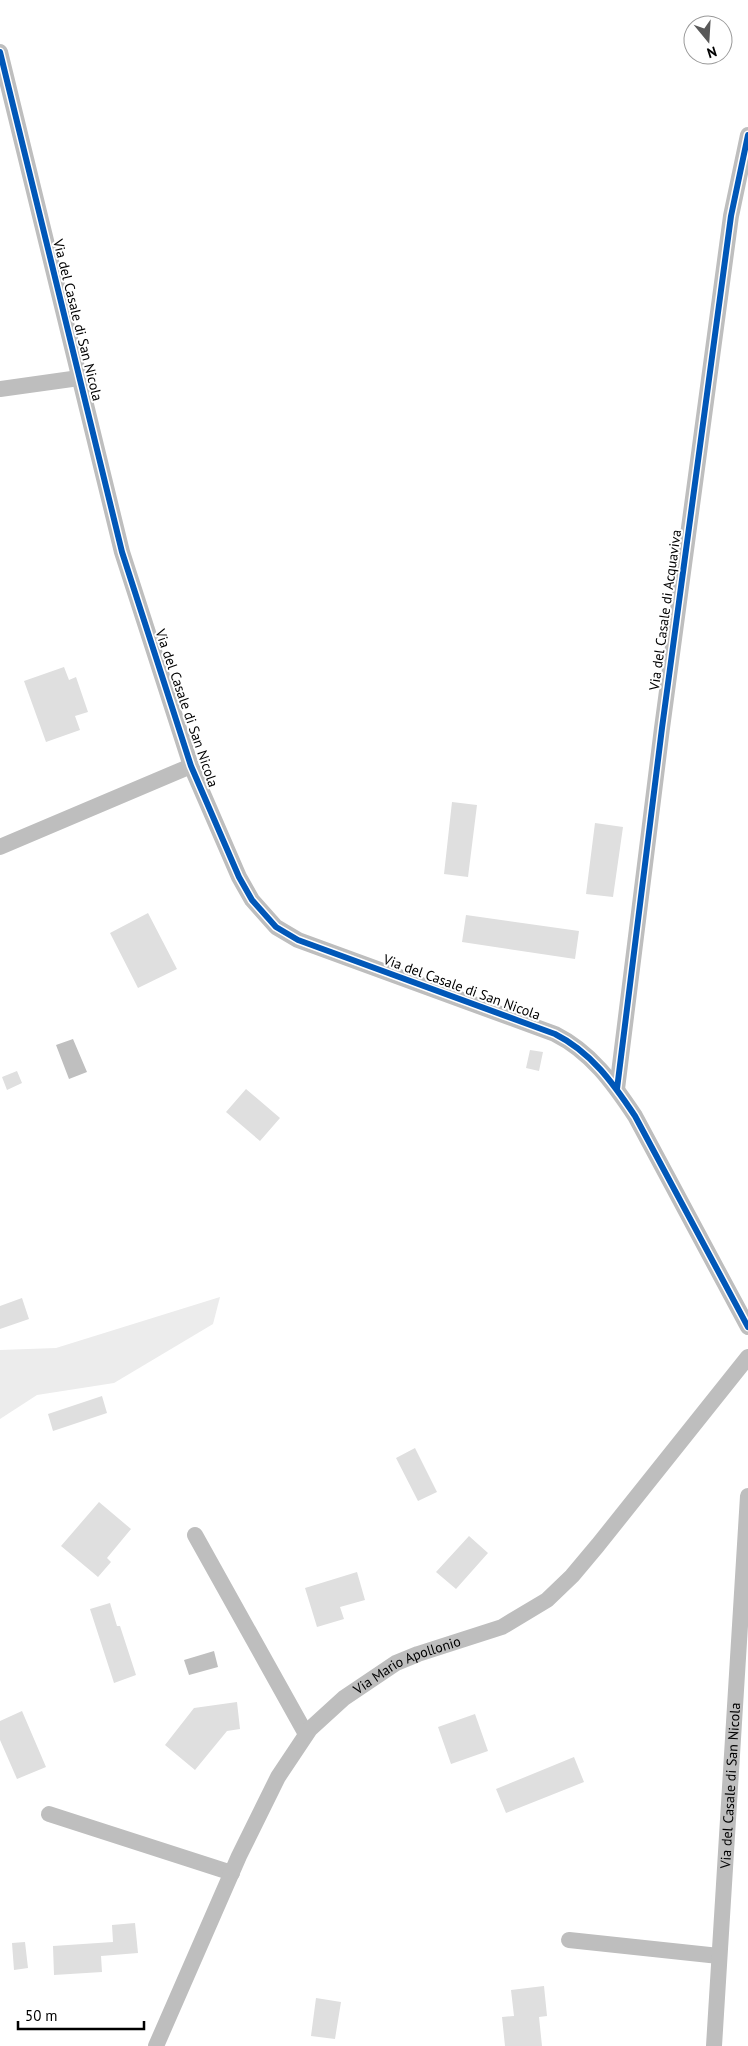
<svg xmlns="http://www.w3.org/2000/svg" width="748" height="2046" font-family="'PT Sans',sans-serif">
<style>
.green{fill:#ececec}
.water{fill:#bfbfbf}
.building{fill:#dfdfdf}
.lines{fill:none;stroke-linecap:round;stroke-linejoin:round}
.minor{stroke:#bebebe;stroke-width:16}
.cycleway-casing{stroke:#fff;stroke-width:9}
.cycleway{stroke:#0057b8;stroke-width:6}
.labels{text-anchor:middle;stroke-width:4;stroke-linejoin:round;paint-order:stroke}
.street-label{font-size:14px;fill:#000;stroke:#fff}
</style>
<rect width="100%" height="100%" fill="#fff"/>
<path class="green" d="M220,1297L213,1324L114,1383L37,1395L0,1419V1350L56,1348Z"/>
<path class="water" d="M73,1039L87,1072L69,1079L56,1045Z
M214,1651L218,1667L189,1675L184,1660Z"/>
<path class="building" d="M64,667L69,680L76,677L88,712L75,716L80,730L46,742L24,681Z
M452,802L477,805L468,877L444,874Z
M595,823L623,827L613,897L586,894Z
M148,913L177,969L138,988L110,933Z
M466,915L579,931L575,959L462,942Z
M530,1050L543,1052L539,1071L526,1068Z
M17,1071L22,1083L7,1090L2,1077Z
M246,1089L280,1118L260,1141L226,1112Z
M22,1298L29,1319L0,1329V1306Z
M102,1396L107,1413L53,1431L48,1414Z
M415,1448L437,1492L418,1501L396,1458Z
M99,1502L131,1529L107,1558L111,1562L98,1577L61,1546Z
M469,1536L488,1553L456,1589L436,1572Z
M357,1572L365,1600L340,1607L344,1619L317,1627L305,1588Z
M110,1603L117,1626H120L136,1675L114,1683L90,1609Z
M237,1702L240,1729L227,1731L195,1770L165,1745L194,1708Z
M22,1711L46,1767L17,1779L0,1740V1721Z
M475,1714L488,1751L451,1764L438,1727Z
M574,1757L584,1782L506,1813L496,1789Z
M135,1923L138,1953L101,1956L102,1972L54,1975L53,1946L113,1942L112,1925Z
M25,1942L28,1968L14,1970L12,1943Z
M544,1986L547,2016L539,2017L542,2046H505L502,2017L514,2016L511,1990Z
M316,1998L341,2002L335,2039L311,2036Z"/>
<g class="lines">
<g class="minor">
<path d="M0,52L122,552L191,766L239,877L252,900L276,927L298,940L555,1034C591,1052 613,1083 635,1116L748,1327"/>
<path d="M0,389L79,378"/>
<path d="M0,847L191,766"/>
<path d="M617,1089L662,728L731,216L748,135"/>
<path d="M195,1535L306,1734"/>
<path d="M49,1814L232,1873"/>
<path d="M569,1940L719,1956"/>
<path id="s1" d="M156,2046L239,1856L278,1777L310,1729L344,1698L396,1663L418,1654L502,1627L547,1600L572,1576L598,1545L748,1357"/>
<path id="s2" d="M714,2046L748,1496"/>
</g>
<defs>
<path id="cycleway" d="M0,52L122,552L191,766L239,877L252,900L276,927L298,940L555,1034C591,1052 613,1083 635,1116L748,1327
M617,1089L662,728L731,216L748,135"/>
</defs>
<use href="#cycleway" class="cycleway-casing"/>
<use href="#cycleway" class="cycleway"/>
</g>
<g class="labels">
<g class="street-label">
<text transform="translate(78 320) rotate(76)" y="5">Via del Casale di San Nicola</text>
<text transform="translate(665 610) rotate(-82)" y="5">Via del Casale di Acquaviva</text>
<text transform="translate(187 708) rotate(71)" y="5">Via del Casale di San Nicola</text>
<text transform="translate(462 987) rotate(20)" y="5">Via del Casale di San Nicola</text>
<text dy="5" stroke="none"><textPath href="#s1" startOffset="471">Via Mario Apollonio</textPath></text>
<text dy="5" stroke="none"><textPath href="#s2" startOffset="261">Via del Casale di San Nicola</textPath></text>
</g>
</g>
<g transform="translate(708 40) rotate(162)"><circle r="24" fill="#ffffff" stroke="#999999"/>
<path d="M0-4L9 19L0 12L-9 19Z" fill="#595959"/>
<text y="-8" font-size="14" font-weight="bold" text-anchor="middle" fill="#000000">N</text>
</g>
<path d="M18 2021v8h126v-8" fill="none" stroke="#000000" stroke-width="2.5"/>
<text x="25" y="2021" font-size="15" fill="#000000" stroke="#ffffff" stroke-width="4" paint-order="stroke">50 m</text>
</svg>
